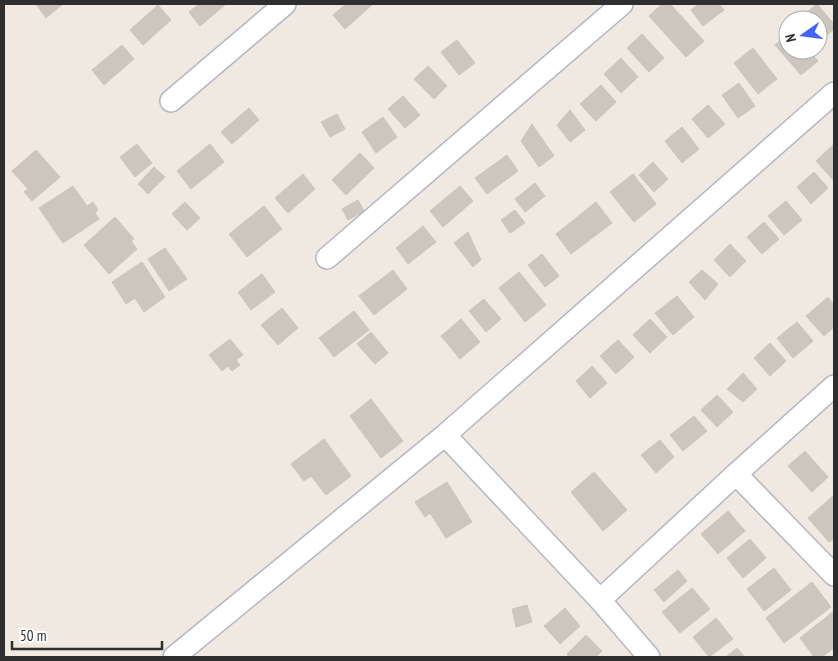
<svg xmlns="http://www.w3.org/2000/svg" width="838" height="661" font-family="'PT Sans Narrow',sans-serif">
<style>
.building{fill:#cbc7bf;stroke:#cbc5ba}
.lines{fill:none;stroke-linecap:round;stroke-linejoin:round}
.minor-casing{stroke:#b4b7c1;stroke-width:24}
.minor{stroke:#fff;stroke-width:21}
</style>
<rect width="100%" height="100%" fill="#efe9e1"/>
<path class="building" d="M36,4H63L46,18Z
M199,4H226L200,26L189,12Z
M346,4H373L345,29L333,15Z
M662,4H670L704,41L686,57L649,16Z
M699,4H719L724,10L703,26L691,10Z
M817,4L834,24V29L818,43V20H797Z
M158,5L171,20L143,45L130,30Z
M642,34L664,58L649,72L627,48Z
M788,34V50H808L818,61L801,75L775,45Z
M457,40L475,63L459,75L441,52Z
M122,45L134,59L104,85L92,70Z
M753,48L777,79L758,94L734,63Z
M621,58L638,77L621,93L604,74Z
M428,66L447,86L434,99L414,79Z
M739,83L755,106L738,118L722,95Z
M601,85L616,102L596,121L580,104Z
M403,96L420,115L405,128L388,109Z
M708,105L725,124L708,138L692,119Z
M249,108L259,120L232,144L221,132Z
M570,110L585,130L570,142L557,125Z
M337,114L345,129L330,137L321,122Z
M383,117L397,137L376,153L362,132Z
M532,124L554,156L539,167L521,141Z
M682,127L699,149L682,163L665,141Z
M137,144L152,163L135,177L120,157Z
M210,144L224,162L191,189L177,171Z
M834,144V181L816,161Z
M36,150L60,177L32,201L24,192L28,189L12,171Z
M360,153L374,168L346,195L332,180Z
M507,155L518,171L487,194L475,178Z
M653,162L668,179L654,192L639,175Z
M154,167L165,177L148,194L138,184Z
M814,172L828,188L811,204L797,187Z
M303,174L315,189L288,213L275,198Z
M633,174L656,204L634,222L610,192Z
M535,183L545,196L525,212L515,199Z
M73,186L87,206L93,202L98,210L95,213L99,219L63,243L39,208Z
M460,186L473,201L443,227L430,211Z
M358,200L364,211L348,220L342,209Z
M786,201L802,220L784,235L768,216Z
M185,202L200,218L187,230L172,214Z
M596,202L612,223L571,254L556,234Z
M264,206L282,229L247,257L229,234Z
M515,210L525,223L510,233L501,220Z
M115,217L134,239L131,241L137,249L109,274L84,245Z
M764,222L779,239L762,254L747,237Z
M423,226L436,242L408,264L396,248Z
M468,232L481,260L473,267L454,243Z
M730,244L746,261L730,277L714,260Z
M165,248L187,279L169,291L148,259Z
M542,254L559,276L545,287L528,265Z
M142,262L165,297L144,312L135,298L126,304L112,282Z
M393,270L407,289L374,315L359,296Z
M702,270L718,284L705,300L689,282Z
M519,272L546,305L525,322L499,288Z
M262,274L275,292L251,310L238,292Z
M677,296L694,317L673,335L655,313Z
M828,297L834,305V327L824,336L806,316Z
M484,299L501,319L486,332L469,311Z
M282,308L298,328L278,345L261,325Z
M354,311L369,330L334,357L319,338Z
M461,319L480,342L460,359L441,336Z
M650,319L667,337L650,353L633,335Z
M797,322L813,341L793,358L777,338Z
M371,332L388,353L375,364L357,344Z
M230,339L243,355L236,360L240,365L232,371L228,366L222,371L209,355Z
M618,340L634,357L616,374L600,356Z
M770,343L786,361L770,376L754,358Z
M592,366L607,383L590,398L576,381Z
M743,373L757,389L743,402L727,389Z
M717,395L733,412L717,427L701,410Z
M371,399L403,441L381,458L350,416Z
M694,416L707,431L683,451L670,435Z
M324,439L351,476L326,495L311,476L304,481L291,464Z
M660,440L674,457L656,473L641,455Z
M805,451L828,477L812,492L788,466Z
M594,472L627,510L603,531L571,492Z
M447,482L472,522L446,538L430,513L425,517L415,502Z
M834,495V539L829,542L808,518Z
M728,511L745,531L718,554L701,534Z
M750,539L766,558L743,578L727,558Z
M774,568L791,590L764,611L747,589Z
M678,570L687,581L664,602L654,590Z
M812,582L831,607L784,643L766,618Z
M692,588L710,609L680,633L662,612Z
M527,605L532,622L516,627L512,609Z
M565,608L580,626L560,644L544,626Z
M834,611V648L822,657H814L800,638Z
M716,618L733,639L709,657L693,637Z
M586,635L602,651L596,657H569L567,654Z
M737,648L745,657H726Z"/>
<g class="lines">
<defs>
<path id="minor" d="M171,101L285,4
M327,258L622,4
M445,435L600,600L649,657
M736,474L834,386
M600,600L736,474L834,575
M174,657L445,435L834,93"/>
</defs>
<use href="#minor" class="minor-casing"/>
<use href="#minor" class="minor"/>
</g>
<rect width="838" height="661" fill="none" stroke="#2e2e2e" stroke-width="10"/>
<g transform="translate(803 35) rotate(256)"><circle r="24" fill="#ffffff" stroke="#ababab"/>
<path d="M0-4L9 19L0 12L-9 19Z" fill="#4264fb"/>
<text y="-8" font-size="14" font-weight="bold" text-anchor="middle" fill="#2e2e2e">N</text>
</g>
<path d="M12 641v8h150v-8" fill="none" stroke="#2e2e2e" stroke-width="2.5"/>
<text x="20" y="641" font-size="15" fill="#2e2e2e" stroke="#ffffff" stroke-width="4" paint-order="stroke">50 m</text>
</svg>
